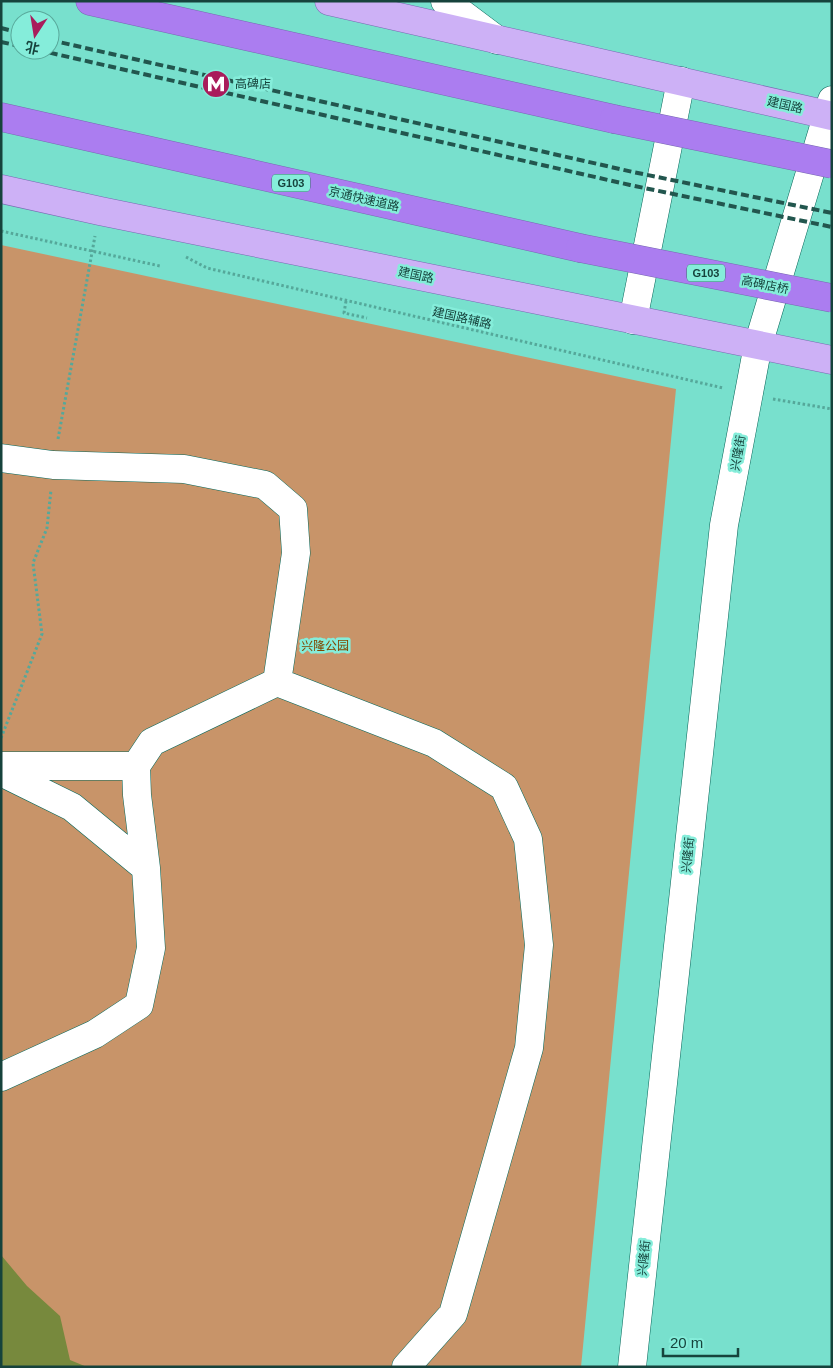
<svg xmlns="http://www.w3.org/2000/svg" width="833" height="1368" font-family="Arial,'Noto Sans SC',sans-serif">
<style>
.green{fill:#c89469}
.water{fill:#77893d}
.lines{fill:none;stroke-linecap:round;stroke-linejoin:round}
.minor-casing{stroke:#066659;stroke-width:29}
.major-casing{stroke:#7769b1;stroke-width:29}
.highway-casing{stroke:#7769b1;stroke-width:29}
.path{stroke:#55a89a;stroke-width:3;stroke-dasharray:2.5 2.5;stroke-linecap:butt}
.minor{stroke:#fff;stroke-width:28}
.major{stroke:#cdb1f6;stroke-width:28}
.highway{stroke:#ab7df0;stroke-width:28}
.rail{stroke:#22564e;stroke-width:4;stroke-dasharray:8 4;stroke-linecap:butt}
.highway-bridge-casing{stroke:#7769b1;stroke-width:29;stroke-linecap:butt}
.highway-bridge{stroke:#ab7df0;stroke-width:28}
.labels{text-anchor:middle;stroke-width:5;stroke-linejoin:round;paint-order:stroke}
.shield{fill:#85edda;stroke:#37766b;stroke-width:1}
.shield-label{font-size:11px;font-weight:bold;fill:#16433c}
.poi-label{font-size:12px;fill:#16433c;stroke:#85edda;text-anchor:start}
.street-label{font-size:12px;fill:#16433c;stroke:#85edda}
.park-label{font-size:12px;fill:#814600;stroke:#85edda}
</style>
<rect width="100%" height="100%" fill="#78e0cd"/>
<path class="green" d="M1,245L676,389L581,1367H1Z"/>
<path class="water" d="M1,1255L27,1286L60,1316L70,1360L87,1367H1Z"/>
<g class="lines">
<defs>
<path id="minor" d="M445,1L497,40
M633,320L681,81
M1,458L53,465L184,469L265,485L293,509L296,553L277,682L152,742L136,766L137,795L146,868
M277,682L434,743L504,787L528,839L539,945L529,1048L453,1314L406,1367
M1,766H136
M1,772L72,807L146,868L151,948L139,1005L95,1034L1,1077
M632,1367L724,525L758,345L832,100"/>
<path id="major" d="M329,1L832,116
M1,189L100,211L832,360"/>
<path id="highway" d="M90,1L614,119
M1,117L580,248"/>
</defs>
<use href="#minor" class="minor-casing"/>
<use href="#major" class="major-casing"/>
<use href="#highway" class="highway-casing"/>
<path class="path" d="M1,231L160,266
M186,257L207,268L723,388
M346,301L344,313L367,318
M773,399L832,409
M58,439L95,236
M1,738L42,634L33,563L47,528L51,490"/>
<use href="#minor" class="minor"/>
<use href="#major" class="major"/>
<use href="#highway" class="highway"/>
<path class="rail" d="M1,28L20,33
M50,40L633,172L832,213
M1,42L20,46
M38,50L630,185L832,227"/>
<defs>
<path id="highway-bridge" d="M614,119L832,164
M580,248L832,298"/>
</defs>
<use href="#highway-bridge" class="highway-bridge-casing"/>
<use href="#highway-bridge" class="highway-bridge"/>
</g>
<defs>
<symbol id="metro-disc" viewBox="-11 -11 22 22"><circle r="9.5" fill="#a91c5b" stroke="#85edda"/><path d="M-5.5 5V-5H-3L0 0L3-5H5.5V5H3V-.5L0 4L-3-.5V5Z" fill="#fff"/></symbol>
</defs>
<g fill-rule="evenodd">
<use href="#metro-disc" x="200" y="68" width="32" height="32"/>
</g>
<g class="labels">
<g class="shield">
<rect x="272" y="174.5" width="38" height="17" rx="4"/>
<rect x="687" y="264.5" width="38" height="17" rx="4"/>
</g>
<g class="shield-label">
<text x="291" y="187">G103</text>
<text x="706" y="277">G103</text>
</g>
<g class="poi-label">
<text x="235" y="88">高碑店</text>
</g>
<g class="street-label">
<text transform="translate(785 105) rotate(13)" y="4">建国路</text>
<text transform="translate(364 199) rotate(13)" y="4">京通快速道路</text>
<text transform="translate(416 275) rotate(12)" y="4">建国路</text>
<text transform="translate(765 285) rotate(11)" y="4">高碑店桥</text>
<text transform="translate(462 318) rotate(13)" y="4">建国路辅路</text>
<text transform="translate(738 453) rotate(-80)" y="4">兴隆街</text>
<text transform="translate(688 855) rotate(-84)" y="4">兴隆街</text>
<text transform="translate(644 1258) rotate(-84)" y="4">兴隆街</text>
</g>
<g class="park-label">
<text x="325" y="650">兴隆公园</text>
</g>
</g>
<rect width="833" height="1368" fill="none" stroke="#16433c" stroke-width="5"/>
<g transform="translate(35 35) rotate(192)"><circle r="24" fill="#85edda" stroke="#59a99b"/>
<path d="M0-4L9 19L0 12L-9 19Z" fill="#a91c5b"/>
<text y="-8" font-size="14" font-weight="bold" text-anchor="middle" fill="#16433c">北</text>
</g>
<path d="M663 1348v8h75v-8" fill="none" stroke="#16433c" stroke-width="2.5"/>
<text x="670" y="1348" font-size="15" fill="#16433c" stroke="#85edda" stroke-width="4" paint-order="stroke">20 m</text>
</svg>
